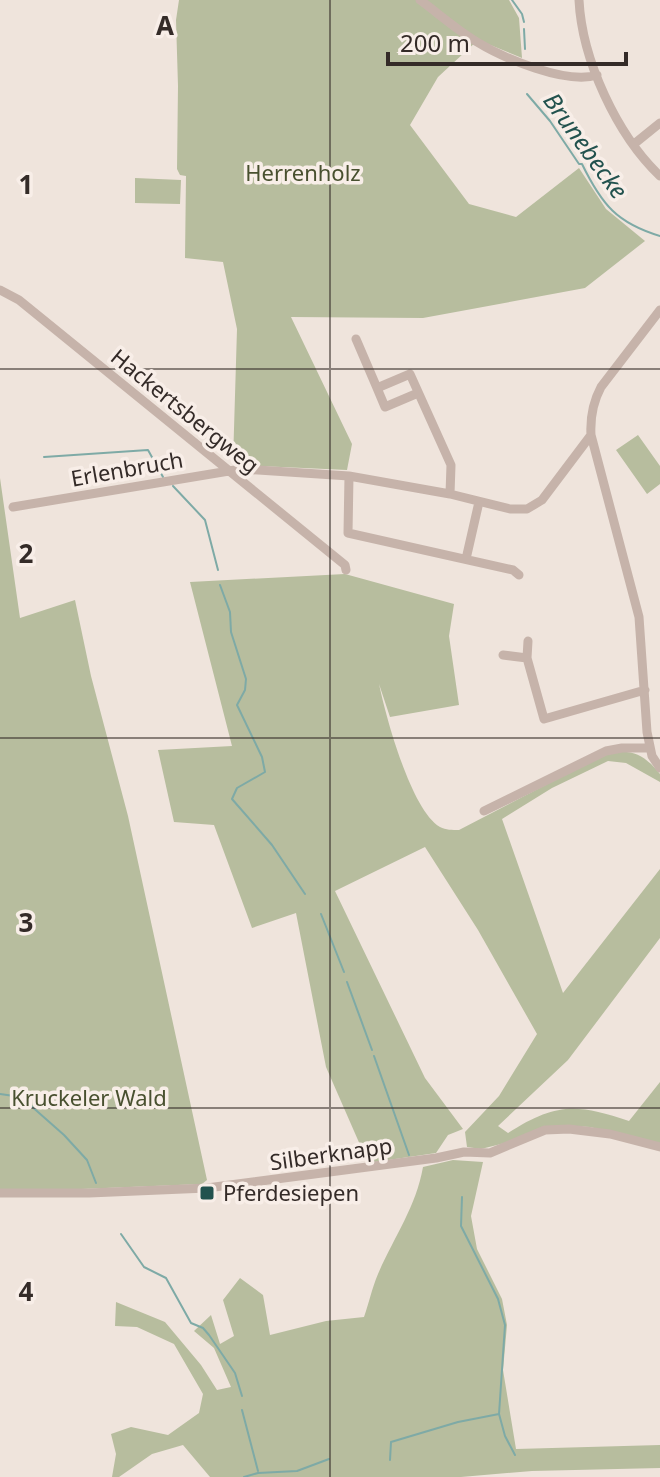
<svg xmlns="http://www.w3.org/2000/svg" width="660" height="1477" font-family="'Noto Sans',sans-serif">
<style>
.green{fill:#b7bd9e}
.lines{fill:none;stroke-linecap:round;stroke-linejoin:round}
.stream{stroke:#7eaaa6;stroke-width:2}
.street{stroke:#c6b3aa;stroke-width:9}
.grid{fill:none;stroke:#342b28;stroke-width:2;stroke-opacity:0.55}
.poi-dot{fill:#22524e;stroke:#f8eee8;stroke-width:3}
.labels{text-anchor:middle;stroke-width:7;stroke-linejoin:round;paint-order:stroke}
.park-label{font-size:22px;fill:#48502f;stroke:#f8eee8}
.street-label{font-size:22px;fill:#342b28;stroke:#f8eee8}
.poi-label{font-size:22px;fill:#342b28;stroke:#f8eee8;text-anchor:start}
.water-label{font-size:24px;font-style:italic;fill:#22524e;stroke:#f8eee8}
.grid-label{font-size:26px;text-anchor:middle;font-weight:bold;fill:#342b28;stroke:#f8eee8;stroke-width:7;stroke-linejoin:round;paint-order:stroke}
</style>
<rect width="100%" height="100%" fill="#efe4dc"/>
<path class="green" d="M179,0H509L519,18L522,58L478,40L438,77L410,125L469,204L516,217L579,168L606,209L645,241L585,288L423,318L291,317L352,444L347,470L238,465L233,462L237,329L223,262L185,258L186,176L180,175L177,169L178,86L176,20Z
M135,178L181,180L180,204L135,203Z
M638,435L660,466V484L647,494L616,450Z
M0,478L20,618L75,600L91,676L128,816L207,1180L202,1184L82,1189H0Z
M345,574L454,604L449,636L459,705L390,717L379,684C386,717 411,810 440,827C446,830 452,830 459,830L605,754C631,748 643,753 660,774V782L626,763L608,761L552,788L502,819L563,993L660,869V938L568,1060L498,1126L508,1133C555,1103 576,1103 629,1121L660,1082V1144L590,1127L572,1126L481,1149L467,1147L465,1132L499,1096L537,1034L478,930L425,847L335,891L425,1078L463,1129L448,1135L436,1153L368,1163L326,1067L296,913L252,928L214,825L174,822L158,750L232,746L190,582Z
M453,1160L483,1162L471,1216L477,1249L502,1299L507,1325L503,1370L516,1449L660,1445V1468L532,1471L461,1477H210L183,1445L152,1454L119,1477H112L116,1454L111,1434L131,1427L168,1435L199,1413L203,1394L174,1344L137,1327L115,1326L116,1302L165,1322L201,1365L217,1390L231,1387L214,1348L194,1331L211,1315L220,1344L234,1336L223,1300L240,1278L263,1295L270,1335L326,1321L364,1317C369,1303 372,1288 378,1274C394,1237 416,1207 423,1167Z"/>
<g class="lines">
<path class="stream" d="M512,0L522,14L524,22
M524,29L525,49
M527,94L550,121L579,164H582C602,205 617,223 660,236
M44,457L148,450L163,477
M173,486L205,520L218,570
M220,585L230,612L231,632L246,679L245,690L237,705L262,757L265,772L237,788L232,799L272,845L305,894
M321,914L344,972
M347,982L372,1050
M374,1056L409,1155
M0,1094L21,1097L64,1135L87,1160L96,1183
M462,1197L461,1226L498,1299L505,1325L499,1414
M121,1234L144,1267L166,1278L191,1323L203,1328L209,1335L235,1373L242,1396
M242,1410L258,1471
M390,1460L391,1442L458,1422L499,1414L505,1436L515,1455
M244,1477L258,1473L297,1471L329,1459"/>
<path class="street" d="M420,0C439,14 457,30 477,42C503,58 567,85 597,75
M579,0C582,60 617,135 660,176
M634,144L660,123
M0,290L19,300L345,565L346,570
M660,310L601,387C593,402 590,417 591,435L639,617L647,732L652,756L660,768
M356,339L377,388L410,374L451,465L450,494
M377,388L385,407L418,393
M349,476L348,533L513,570L519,575
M13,507L241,469L349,476L450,494L510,509H527L542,500L591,435
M466,559L479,502
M528,641L527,658L544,719L645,690
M503,655L527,658
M484,811L606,751L622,748H650
M0,1193H89L207,1188L436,1158L464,1152L490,1153L545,1130L569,1129L610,1134L660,1147"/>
</g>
<path class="grid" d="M330,0V1477M0,369H660M0,738H660M0,1108H660"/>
<rect class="poi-dot" x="199" y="1185" width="16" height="16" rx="4"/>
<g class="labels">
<g class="park-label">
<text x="303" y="181">Herrenholz</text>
<text x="89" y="1106">Kruckeler Wald</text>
</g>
<g class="street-label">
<text transform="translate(185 411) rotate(39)" y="8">Hackertsbergweg</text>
<text transform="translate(127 469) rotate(-10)" y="8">Erlenbruch</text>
<text transform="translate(331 1154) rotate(-8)" y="8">Silberknapp</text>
</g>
<g class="poi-label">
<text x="223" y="1201">Pferdesiepen</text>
</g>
<g class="water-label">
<text transform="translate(585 146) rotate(54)" y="8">Brunebecke</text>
</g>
</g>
<g class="grid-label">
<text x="165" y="35">A</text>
<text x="26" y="194">1</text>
<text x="26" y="563">2</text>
<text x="26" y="932">3</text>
<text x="26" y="1301">4</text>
</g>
<path d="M388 52v12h238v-12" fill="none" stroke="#342b28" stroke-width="4"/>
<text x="400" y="52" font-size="24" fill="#342b28" stroke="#f8eee8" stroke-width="6" paint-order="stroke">200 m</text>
</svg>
